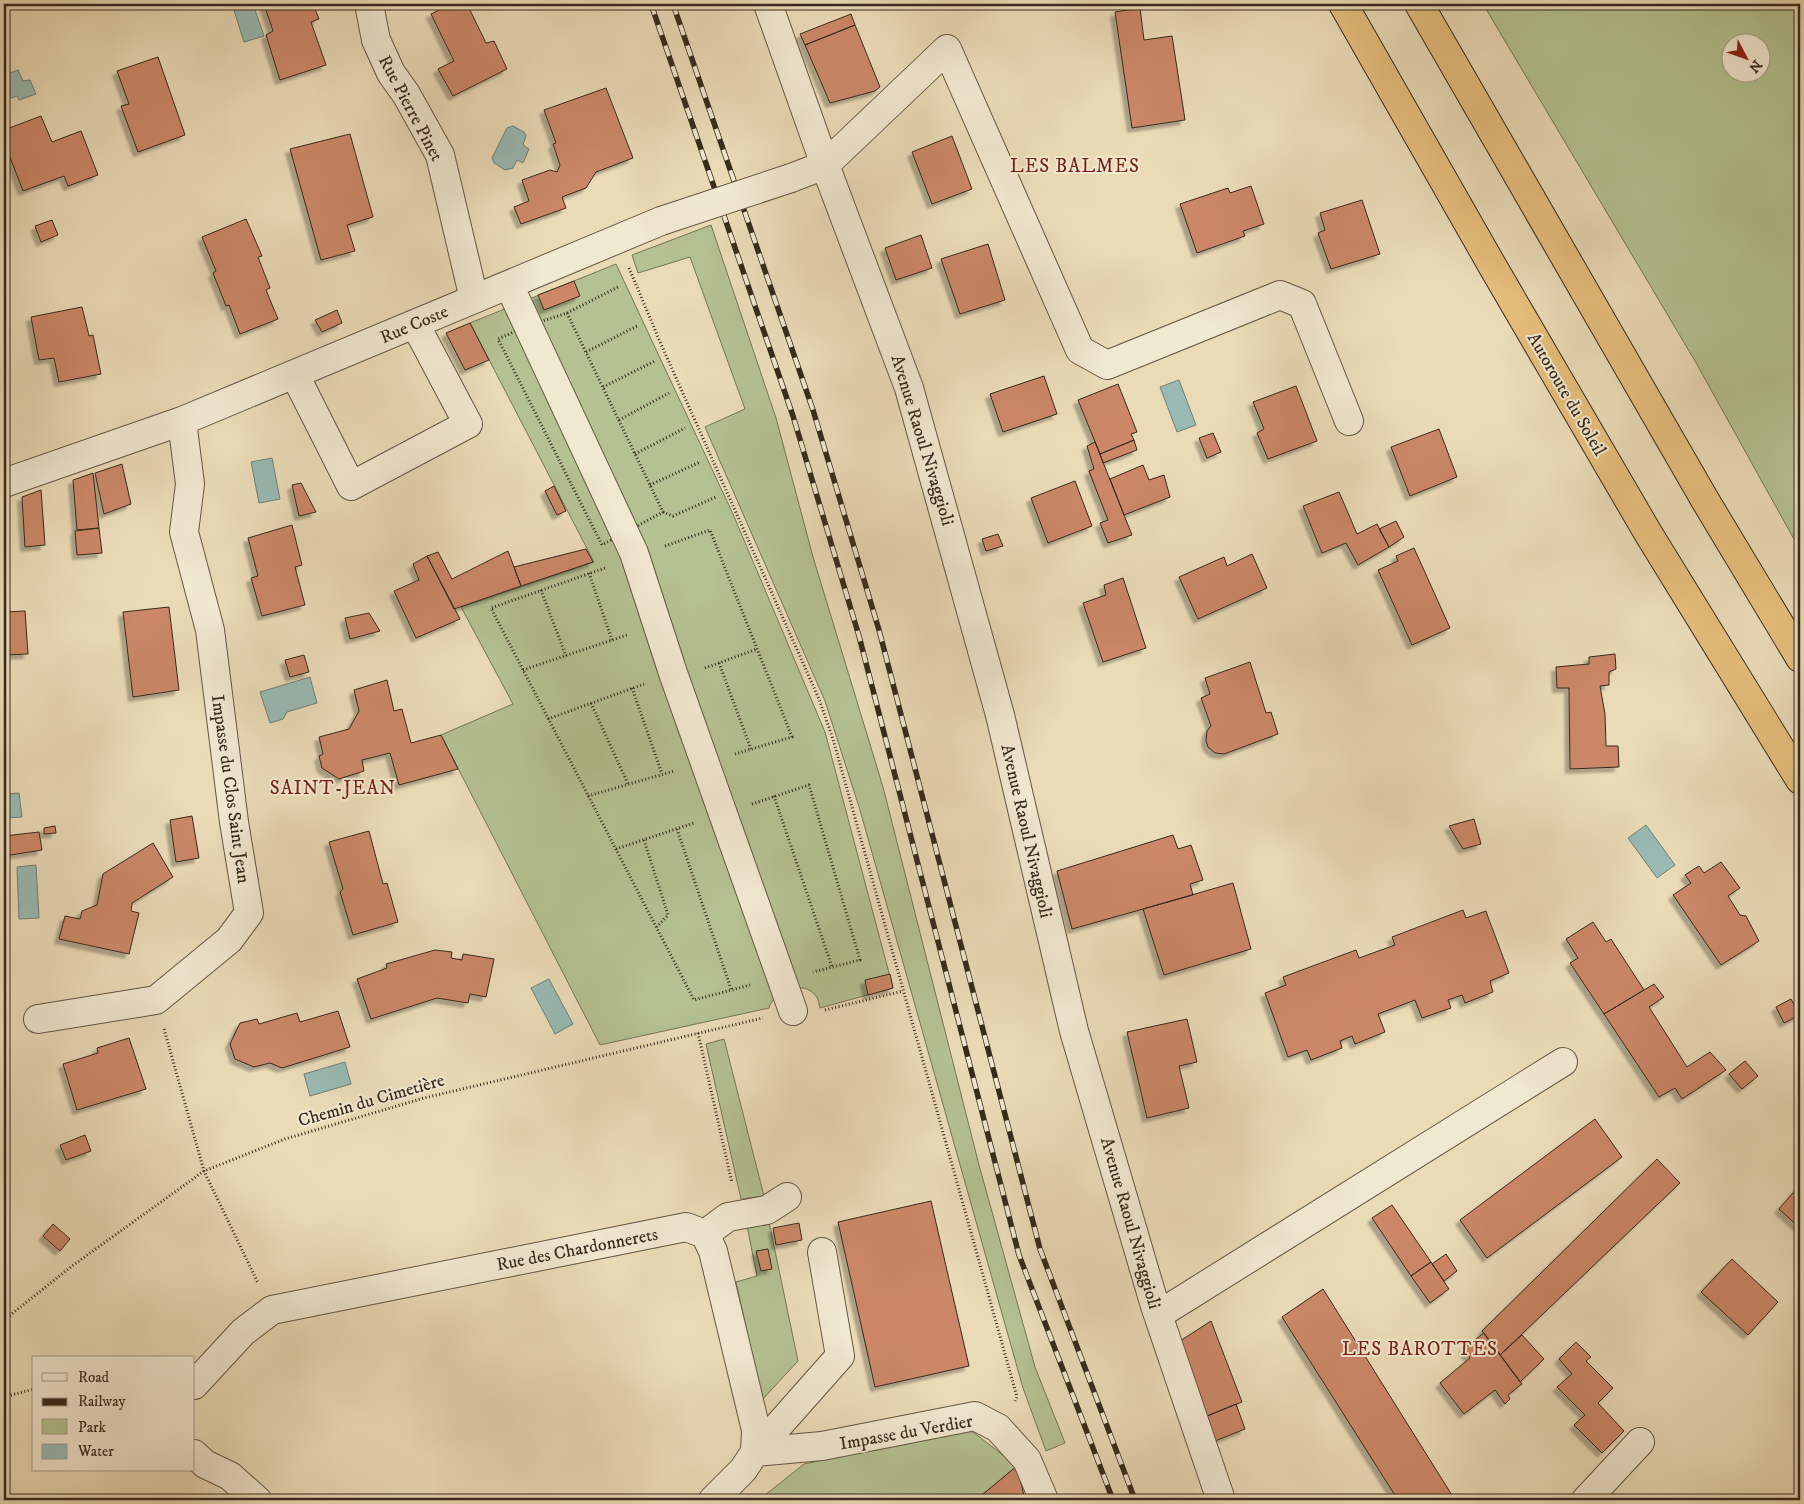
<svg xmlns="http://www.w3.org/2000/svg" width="1804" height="1504" font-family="'IM FELL DW Pica',serif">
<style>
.green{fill:#b4c191;stroke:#757657;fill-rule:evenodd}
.water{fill:#98bab3;stroke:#718077}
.building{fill:#cb8768;stroke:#362a1d;filter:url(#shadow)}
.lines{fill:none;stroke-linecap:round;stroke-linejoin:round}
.minor-casing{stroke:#635644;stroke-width:30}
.highway-casing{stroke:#362a1d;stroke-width:30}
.path{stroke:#362a1d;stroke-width:3;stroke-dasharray:1 2.5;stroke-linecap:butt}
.minor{stroke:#f1e8d0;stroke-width:28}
.highway{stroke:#e5be7c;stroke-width:28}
.rail-casing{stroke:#362a1d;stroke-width:5.5}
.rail{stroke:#f1e8d0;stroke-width:4;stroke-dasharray:11;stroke-linecap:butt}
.minor-bridge-casing{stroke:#635644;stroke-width:30;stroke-linecap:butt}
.minor-bridge{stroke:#f1e8d0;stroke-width:28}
.labels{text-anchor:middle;stroke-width:4;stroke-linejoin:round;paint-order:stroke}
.street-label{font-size:18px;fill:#362a1d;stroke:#f1e8d0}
.neighbourhood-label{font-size:19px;letter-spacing:1px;fill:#7a1f14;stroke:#f1e8d0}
</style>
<defs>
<filter id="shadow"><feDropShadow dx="-4.5" dy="4.5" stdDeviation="1" flood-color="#0004"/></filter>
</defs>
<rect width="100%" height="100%" fill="#eadbb7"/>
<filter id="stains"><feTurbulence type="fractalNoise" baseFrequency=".004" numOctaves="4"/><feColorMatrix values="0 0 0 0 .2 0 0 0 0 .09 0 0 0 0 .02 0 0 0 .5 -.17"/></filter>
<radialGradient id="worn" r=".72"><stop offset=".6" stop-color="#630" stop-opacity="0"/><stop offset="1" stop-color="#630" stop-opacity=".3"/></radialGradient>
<path class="green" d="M1483,4H1800V550L1695,361ZM1732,42H1762V72H1732Z
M711,225L776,418L813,557L883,787L979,1165L1035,1367L1065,1443L1046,1451L1023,1388L860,810L825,701L705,427L745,409L690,257L638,273L632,255Z
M616,264L733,514L825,732L893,988L820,1008C819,1004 818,998 816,996C804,979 773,991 769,1008L600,1045L441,735L513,704L461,607L594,562L470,323Z
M724,1039L764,1196L741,1199L706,1044Z
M769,1222L798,1361L762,1400L736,1282L757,1276L747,1226Z
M961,1430L973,1432L1017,1466L976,1500H759L804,1464Z"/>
<path class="water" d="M244,4H253L264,36L244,42L233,7Z
M18,70L23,81L30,80L36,94L19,100L17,96L4,100V75Z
M513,126L524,132L526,136L523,145L529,149L523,163L517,160L513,168L505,170L494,163L492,158L507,128Z
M1179,380L1196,425L1177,432L1160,387Z
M272,458L280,499L259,503L251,462Z
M310,677L317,703L287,712L283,719L270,723L260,692Z
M19,793L22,817L4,818V794Z
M1646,825L1675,865L1657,878L1628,838Z
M36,865L39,918L19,919L17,867Z
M549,979L573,1024L555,1034L531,988Z
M345,1062L351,1084L310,1096L304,1074Z"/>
<path class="building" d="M264,4H313L319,19L311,22L326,65L280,80L266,35L273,31Z
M452,4H467L486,43L494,41L507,69L453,96L438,69L454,61L431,14Z
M1140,8L1144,40L1172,36L1185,120L1132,128L1115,12Z
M851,14L855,25L805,45L800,34Z
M855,25L880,87L875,91L830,103L805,45Z
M158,57L185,135L138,152L121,106L129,104L117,71Z
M606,88L633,158L596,172L586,188L562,197L566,208L521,224L514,207L529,201L522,180L550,170L557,172L560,165L553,144L556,143L544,110Z
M41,116L52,142L81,131L98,175L68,186L64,176L23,191L8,152L4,153V130Z
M350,134L373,217L347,225L355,251L321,260L290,149Z
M952,136L972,189L932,204L912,152Z
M1251,186L1264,224L1243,231L1245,236L1197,253L1180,204L1228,188L1230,193Z
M1362,200L1380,254L1331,269L1318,233L1325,230L1320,213Z
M246,219L262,256L258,257L270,288L266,290L278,319L240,334L229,305L226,306L213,273L216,271L202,237Z
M52,220L58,235L41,242L35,226Z
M921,235L932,268L896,280L885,248Z
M988,244L1005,300L960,314L941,259Z
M574,281L580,296L544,310L538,295Z
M82,307L89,336L93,335L101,374L59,382L54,358L39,360L31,317Z
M337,310L342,323L322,332L315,320Z
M470,323L489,360L465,370L446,333Z
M1044,376L1057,414L1003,432L990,394Z
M1118,384L1137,432L1131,434L1134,440L1100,454L1078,400Z
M1296,386L1317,441L1268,459L1257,433L1264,429L1253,402Z
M1439,429L1457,477L1410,496L1391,447Z
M1213,433L1221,452L1207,458L1199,438Z
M1134,440L1137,450L1103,463L1100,454Z
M1095,442L1132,535L1108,543L1100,523L1108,520L1089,471L1094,469L1087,446Z
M122,464L131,504L104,514L95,473Z
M1143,465L1149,480L1164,475L1170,497L1124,515L1110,479Z
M93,473L99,528L77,530L73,480Z
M1075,481L1092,526L1048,543L1031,498Z
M301,483L316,512L299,516L292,485Z
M554,486L566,511L557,515L545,491Z
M41,490L45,545L25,547L22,497Z
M1339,492L1357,534L1377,524L1389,547L1358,565L1346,543L1322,553L1303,506Z
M1396,521L1404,537L1389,547L1379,529Z
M292,525L302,565L295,567L305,605L262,616L251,578L258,576L248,538Z
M99,528L102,553L77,555L75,531Z
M998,534L1003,546L986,551L982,539Z
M1414,548L1450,628L1412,645L1378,570L1398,561L1396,556Z
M586,549L593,562L521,586L514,567Z
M508,551L521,586L454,609L427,556L438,552L452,579Z
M1252,554L1267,588L1198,619L1179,577L1224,557L1227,566Z
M427,556L460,619L416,638L394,591L419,580L413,564Z
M1123,578L1146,648L1103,662L1083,603L1106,595L1104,585Z
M169,607L179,690L133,697L123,612Z
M25,611L28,654L4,655V612Z
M369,613L380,631L350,639L345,618Z
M1615,654L1616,669L1609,672V685L1600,686L1605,714L1606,746H1618L1619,767L1570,769L1569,688H1557L1556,667L1589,664V657Z
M304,655L309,672L290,677L285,660Z
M1250,662L1266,713L1271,712L1278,734L1224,754L1215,753L1208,747L1206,741L1207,731L1211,726L1201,698L1210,694L1205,678Z
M387,680L394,711L402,709L411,743L441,735L458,769L399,785L390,753L362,760L364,771L339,779L322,768L319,756L323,754L319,737L349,729L359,711L354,690Z
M192,816L199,858L176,862L170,820Z
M1474,819L1481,844L1463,849L1449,826Z
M55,826L56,833L44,834V828Z
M369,831L383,884L387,883L398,922L353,935L340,892L343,889L329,842Z
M39,832L42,850L4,856V836Z
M1173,835L1178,849L1191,845L1203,880L1190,884L1193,895L1072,929L1057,871Z
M153,843L173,877L132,903L131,911L139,913L129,954L59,939L65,916L80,919L82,911L97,905L103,874Z
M1721,862L1740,888L1728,896L1740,915L1746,916L1759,941L1721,965L1673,895L1691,883L1685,875L1694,869L1699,866L1704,873Z
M1233,883L1251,949L1164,975L1143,909Z
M1463,910L1466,918L1486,911L1488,917L1509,973L1490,981L1493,992L1465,1003L1462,995L1448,1000L1451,1008L1422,1018L1415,1000L1378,1014L1385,1032L1355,1044L1352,1036L1340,1041L1342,1048L1311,1060L1307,1050L1288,1057L1265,993L1286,985L1283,977L1356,950L1359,958L1395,945L1392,937Z
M1593,922L1606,942L1611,939L1644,990L1604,1014L1570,963L1578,958L1566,939Z
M435,950L452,952L451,958L462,960L463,954L494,959L486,997L470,994L468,1003L437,998L371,1019L357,979L387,968L386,964Z
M890,974L893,988L868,995L865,980Z
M1654,984L1664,997L1649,1007L1687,1067L1710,1052L1726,1070L1682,1099L1675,1088L1659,1097L1604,1014Z
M1791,999L1800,1015L1784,1023L1776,1007Z
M338,1011L350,1047L282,1068L270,1063L254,1067L235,1059L230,1044L240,1023L257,1019L259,1024L297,1013L300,1022Z
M1187,1019L1197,1062L1179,1066L1189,1108L1147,1118L1127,1032Z
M129,1038L146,1089L77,1110L63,1064L98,1053L97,1048Z
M1745,1061L1758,1076L1742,1089L1729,1074Z
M4,1103L8,1136L4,1137Z
M1595,1119L1622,1157L1487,1258L1460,1220Z
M85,1135L91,1151L66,1160L60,1145Z
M1657,1159L1680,1183L1500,1355L1482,1331Z
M1800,1185V1228L1779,1209Z
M931,1201L969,1366L875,1387L838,1222Z
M1392,1205L1431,1262L1411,1276L1372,1218Z
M799,1223L802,1240L776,1245L773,1228Z
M53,1224L70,1239L60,1251L43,1236Z
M768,1249L772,1269L761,1271L756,1251Z
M1446,1254L1457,1271L1444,1281L1432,1264Z
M1732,1259L1778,1302L1748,1335L1701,1292Z
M1431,1262L1449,1289L1430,1303L1411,1276Z
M1323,1289L1455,1500H1398L1282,1317Z
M1211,1321L1242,1402L1207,1416L1180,1341Z
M1484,1333L1522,1384L1508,1395L1510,1399L1505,1404L1495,1390L1464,1414L1440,1383L1470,1358L1463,1349Z
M1522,1335L1544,1359L1520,1382L1500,1355Z
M1576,1342L1591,1357L1586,1361L1613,1388L1598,1403L1624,1431L1602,1453L1574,1425L1585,1415L1557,1387L1572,1374L1559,1359Z
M1236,1404L1245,1429L1215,1441L1207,1416Z
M1017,1466L1025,1500H976Z"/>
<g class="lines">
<defs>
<path id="minor" d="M369,4L376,40L391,73L406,94L440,155L474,299
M768,4L825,165L909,388L1000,715L1074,1031L1155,1306L1221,1500
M791,178L825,165L947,49L1080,350L1107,365L1280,295L1302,304L1349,421
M509,285L634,553L673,673L793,1011
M295,375L351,486L468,424L415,324
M4,483L182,421L661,221
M38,1019L156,1000L229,940L249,913L234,822L210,630L184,532L190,484L182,421
M705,1234L728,1217L767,1210L787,1197
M1158,1315L1563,1062
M194,1385L243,1332L272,1310L686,1227L705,1234L713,1251L756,1430L755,1452L743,1470L713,1500
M755,1452L822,1446L975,1416L998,1428L1027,1460L1044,1500
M755,1452L840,1356L822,1252
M194,1454L205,1464L230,1476L257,1500
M1586,1500L1640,1442"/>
<path id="highway" d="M1343,4L1493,267L1648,533L1800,780
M1419,4L1705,500L1800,658"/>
</defs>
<use href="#minor" class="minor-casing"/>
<use href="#highway" class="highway-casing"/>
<path class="path" d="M629,268L661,344L819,699L833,739L1017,1397L1015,1401
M567,313L663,512L602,545L498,339L527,326Z
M567,313L620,286
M586,352L639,325
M603,387L655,361
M619,420L669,393
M635,454L685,428
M650,485L700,462
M663,512L673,516L716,497
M665,546L710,530L792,737L735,754
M605,568L491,608L694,1000L750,985
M589,573L612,640
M541,590L566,656
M719,663L751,749
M705,668L757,649
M523,670L627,635
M632,688L662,774
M591,703L628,784
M548,719L644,684
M588,796L674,771
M774,796L832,967
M752,804L809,785L860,960L813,972
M677,829L731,989
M644,840L668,915L657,927
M616,849L694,823
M825,1010L903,991
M164,1029L204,1171L258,1283
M698,1033L732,1183
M4,1320L72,1266L204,1171L285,1139L424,1098L763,1018
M4,1397L34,1389"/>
<use href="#minor" class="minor"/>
<use href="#highway" class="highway"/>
<defs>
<path id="rail" d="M651,4L793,416L859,636L1019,1255L1113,1500
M673,4L813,410L879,630L1040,1249L1135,1500"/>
</defs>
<use href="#rail" class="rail-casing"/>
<use href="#rail" class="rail"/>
<defs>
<path id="minor-bridge" d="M661,221L791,178"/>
</defs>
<use href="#minor-bridge" class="minor-bridge-casing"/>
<use href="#minor-bridge" class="minor-bridge"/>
</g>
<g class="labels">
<g class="street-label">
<text transform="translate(411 108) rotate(62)" y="6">Rue Pierre Pinet</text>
<text transform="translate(414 324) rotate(-23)" y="6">Rue Coste</text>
<text transform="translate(1567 394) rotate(60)" y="6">Autoroute du Soleil</text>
<text transform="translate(923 440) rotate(73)" y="6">Avenue Raoul Nivaggioli</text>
<text transform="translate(231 789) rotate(82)" y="6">Impasse du Clos Saint Jean</text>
<text transform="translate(1027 831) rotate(77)" y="6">Avenue Raoul Nivaggioli</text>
<text transform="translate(371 1100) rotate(-16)" y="6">Chemin du Cimetière</text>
<text transform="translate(1131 1223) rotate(74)" y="6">Avenue Raoul Nivaggioli</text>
<text transform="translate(577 1249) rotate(-11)" y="6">Rue des Chardonnerets</text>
<text transform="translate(906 1432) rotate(-10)" y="6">Impasse du Verdier</text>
</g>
<g class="neighbourhood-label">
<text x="1075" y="172">LES BALMES</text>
<text x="333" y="794">SAINT-JEAN</text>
<text x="1420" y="1355">LES BAROTTES</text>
</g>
</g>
<rect width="1804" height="1504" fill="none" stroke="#eadbb7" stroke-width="20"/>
<rect x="5" y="5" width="1794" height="1494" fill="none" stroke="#362a1d" stroke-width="2.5"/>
<rect x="10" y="10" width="1784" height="1484" fill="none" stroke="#362a1d"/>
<rect x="32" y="1356" width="162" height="115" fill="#f1e8d0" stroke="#a69c88"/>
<rect x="42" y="1373" width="25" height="8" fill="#f1e8d0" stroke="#a69c88"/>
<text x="78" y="1382" font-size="15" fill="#362a1d">Road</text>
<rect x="42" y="1398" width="25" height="8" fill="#362a1d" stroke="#a69c88"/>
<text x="78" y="1406" font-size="15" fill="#362a1d">Railway</text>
<rect x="42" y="1419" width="25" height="15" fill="#b4c191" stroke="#a69c88"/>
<text x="78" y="1432" font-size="15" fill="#362a1d">Park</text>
<rect x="42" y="1444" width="25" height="15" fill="#98bab3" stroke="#a69c88"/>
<text x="78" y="1456" font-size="15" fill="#362a1d">Water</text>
<g transform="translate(1746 58) rotate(131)"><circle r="24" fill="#f1e8d0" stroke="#a69c88"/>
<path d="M0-4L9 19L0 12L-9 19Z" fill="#8f2418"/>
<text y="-8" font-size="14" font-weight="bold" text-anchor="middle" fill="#362a1d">N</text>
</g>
<rect width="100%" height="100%" filter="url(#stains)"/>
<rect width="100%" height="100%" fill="url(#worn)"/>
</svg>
